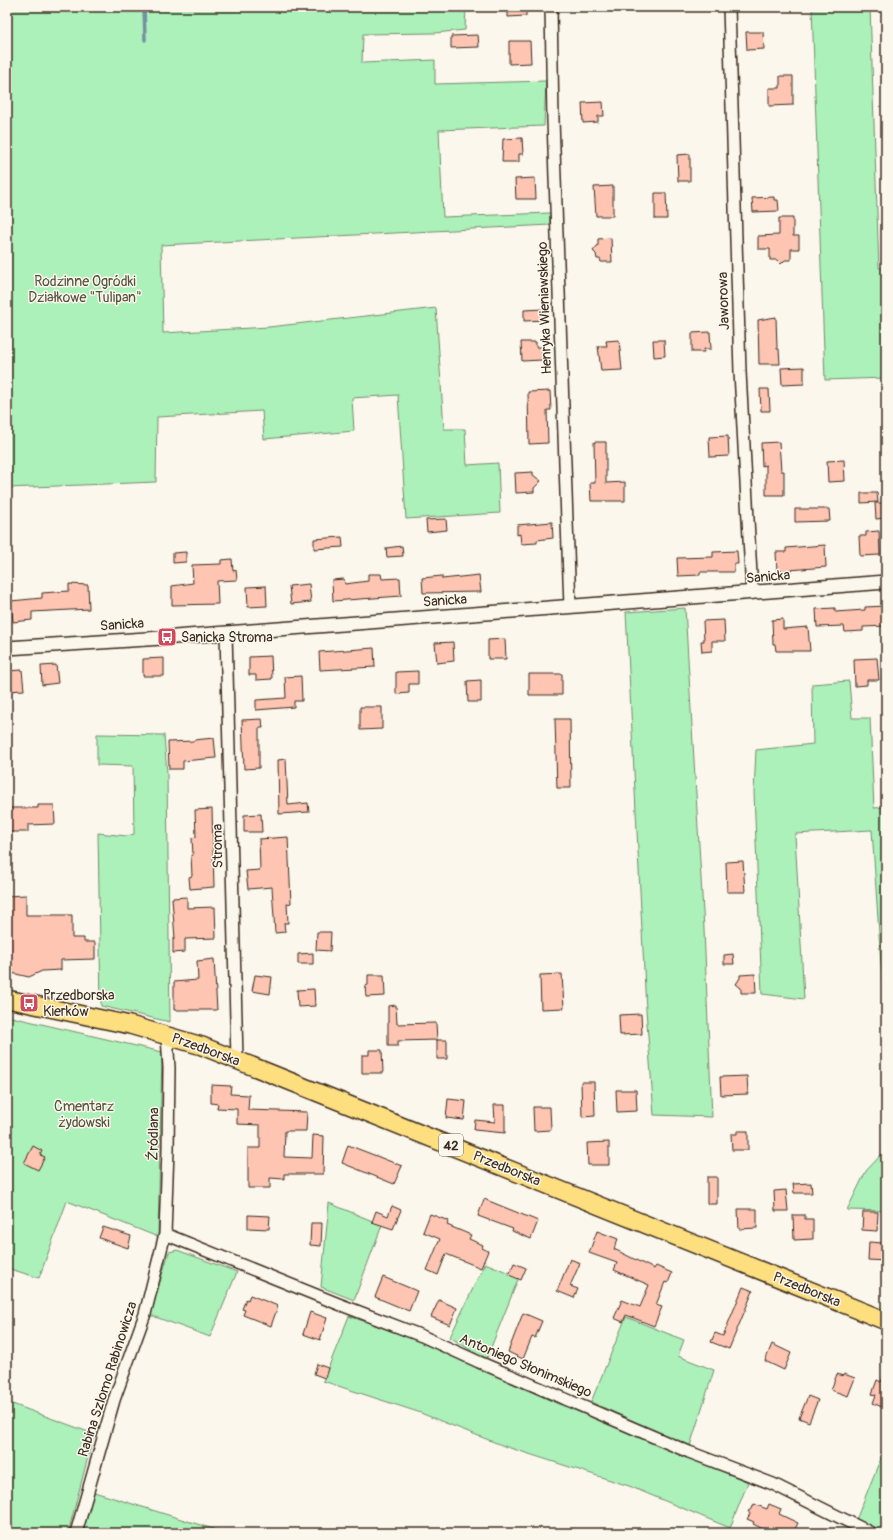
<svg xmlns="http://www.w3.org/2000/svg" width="893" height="1540" font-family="Pangolin,sans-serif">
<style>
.green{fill:#acf0ba;stroke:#748d6c}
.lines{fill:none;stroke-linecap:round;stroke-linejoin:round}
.stream{stroke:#7590a3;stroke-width:3.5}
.building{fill:#fec5b3;stroke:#3b2a1e}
.minor-casing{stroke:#3b2a1e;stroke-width:14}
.tertiary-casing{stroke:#3b2a1e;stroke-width:16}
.primary-casing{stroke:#3b2a1e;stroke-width:20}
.minor{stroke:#fbf7ec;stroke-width:11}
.tertiary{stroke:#fbf7ec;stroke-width:13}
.primary{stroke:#fedf80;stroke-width:17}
.labels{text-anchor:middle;stroke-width:3;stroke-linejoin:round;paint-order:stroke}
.shield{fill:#fbf7ec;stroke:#75685c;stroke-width:1}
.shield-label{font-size:13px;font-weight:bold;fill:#3b2a1e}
.park-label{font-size:14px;fill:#52523d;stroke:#fbf7ec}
.street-label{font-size:14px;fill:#3b2a1e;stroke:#fbf7ec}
.poi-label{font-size:14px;fill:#3b2a1e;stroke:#fbf7ec;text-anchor:start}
</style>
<rect width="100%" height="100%" fill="#fbf7ec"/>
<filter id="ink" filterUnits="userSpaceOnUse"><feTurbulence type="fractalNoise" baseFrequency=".025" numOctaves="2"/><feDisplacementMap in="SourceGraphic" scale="8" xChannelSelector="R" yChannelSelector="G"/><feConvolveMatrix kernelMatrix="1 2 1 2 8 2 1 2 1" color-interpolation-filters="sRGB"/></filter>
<g filter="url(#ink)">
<path class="green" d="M7,7H466L465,30L435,33L363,34L362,63L435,60V84L546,81L544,126L439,130L443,217L550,213V225L161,245L163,333L269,327L436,308L444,429H465L467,465L498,463L500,513L406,519L398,395L352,398L354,431L264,439L262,411L157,417L156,482L7,488Z
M812,7H870L879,268H886V378L825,380Z
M685,608L704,929L712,1117L654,1115L646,1010L626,612Z
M849,681L852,718H870L874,808L886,807V1037L872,830L795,834L804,999L762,994L754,792L756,750L813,744L812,684Z
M97,734L164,735L167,773L170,1022L101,1006L98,833L127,836L134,834L133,766L97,765Z
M7,1016L162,1052L158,1237L67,1201L39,1278L7,1268Z
M886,1153V1211L847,1210L866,1171L882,1154Z
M329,1203L382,1225L354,1300L321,1287Z
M177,1250L237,1272L210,1337L150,1315L169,1252Z
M485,1263L519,1277L486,1360L450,1337Z
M349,1316L437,1347L558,1404L616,1424L748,1482L730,1528L629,1486L504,1446L418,1412L323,1381Z
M626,1317L684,1340L678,1356L714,1370L690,1446L591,1402Z
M7,1402L94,1434L68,1533H7Z
M886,1445V1533H885L856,1520Z
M91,1491L226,1533H81Z"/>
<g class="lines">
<path class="stream" d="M144,7L145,40"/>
</g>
<path class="building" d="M508,7H526V16L508,17Z
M746,32H763L764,49L747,50Z
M478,35L479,47L451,48V36Z
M509,41H530L531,63L509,64Z
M780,76H793V105L769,106V88H780Z
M603,102L604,116H598V122L583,123L582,103Z
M522,138L523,154H519V162H502L503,139Z
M690,154V181H678L677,155Z
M535,178L536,199H516L515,179Z
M613,186V216H596L594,187Z
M655,193H666L667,219H655Z
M774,197V200H778L779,211L753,212L752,198Z
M779,218H793V236H799V249H791V260H785L781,264L777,260H770V249H758V236L779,235Z
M611,238L612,262H601L600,259H597L596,254L593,251L598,245V239Z
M545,309V320L524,321V310Z
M776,317L777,349H779L780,364H759L758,320Z
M710,332L711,349H704V352H692V333Z
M619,340L622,370L601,371L598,346H607L606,341Z
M653,340H664L665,356L654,357Z
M521,342H536V347H542V360L522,361Z
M804,367V384L782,385L781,368Z
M760,389H769L770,411H761Z
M550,391L551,410H547L548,443L529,444L528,392Z
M728,436L729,456L710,457L709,437Z
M594,442H606V483L625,482V501H591L590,483H595Z
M779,442L781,471H784V495H766V465L762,466L761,443Z
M844,460L845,481L828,482L827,461Z
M533,472V475L541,481L534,488V492L516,493L515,473Z
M861,493H877L878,502L861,503Z
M875,503H886V518L876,519Z
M795,509H829L830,521L795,522Z
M446,519L447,530L427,532L426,520Z
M552,522L553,538L537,540V543L521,544L520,534L517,535V525Z
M879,531L880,555L860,556L859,536H866V532Z
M342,537L343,547L314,549V539Z
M825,545L826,567L777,571L776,552H786V548Z
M402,546L403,556L387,557L386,548Z
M737,551L738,564H734V572H700V575L678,576L677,558L713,557V552Z
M186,552V562L173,563V553Z
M232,559L233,571L236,570L237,580L217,581L218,604L172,605V586L193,583L192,565L221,564V560Z
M368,574H381L382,579L400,578L401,596L333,601L332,580L344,579L345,584L368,581Z
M479,575L481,592L423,593L422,578L442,576V579Z
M69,584L88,585L89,609L32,612V620L13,622L11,601L42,598V593L69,591Z
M309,584L311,602L291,604L289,586Z
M266,586L267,606L248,607L247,587Z
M886,606V626L863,627V631L845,632L844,626L817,627L816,609L835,608V612L865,610V607Z
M783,619V629L808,627L810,651H776L775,644H773L772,620Z
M724,620L725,641H712V651L702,652L701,641H704L703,621Z
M505,639L506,659H488V640Z
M453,642L454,661L437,663L435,643Z
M374,648L375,667L320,670L319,652Z
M271,656L272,679L256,680V675H249V657Z
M164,658V676H143V659Z
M877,658L879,680H867V685L855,686L854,659Z
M56,665L58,683L42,685L41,666Z
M22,670L24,690L7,691V671Z
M418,671V684H409V693L396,694V672Z
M529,674H562V695H529Z
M301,676L302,701H294V707L256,710V700L286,698L285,677Z
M481,680V702H468L467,681Z
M360,707H382V729L360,730Z
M262,719L263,728H259V768L244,769L242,720Z
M555,719H570L571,788H557Z
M214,738L216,758L183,761V769H169L168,742L194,741V740Z
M286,759L288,805L308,803L309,812L279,814L278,760Z
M38,805H54L55,824L28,825V832H9L8,808H38Z
M212,809L214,887L190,889L189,877L192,876L191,855H193L192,838L196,837L195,810Z
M261,814L262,832H244V815Z
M288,837L291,903L287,904L288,923H284L285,932L275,933L272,887L248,889L246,871L260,870L259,839Z
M743,861L745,892H727L726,862Z
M26,895V915H72V938H84V942H95V959L61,960V970L42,971L29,977L7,972V896Z
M187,897V908L215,907L216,938L185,939V952L173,953V939H175L172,898Z
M317,932H331L330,951L316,950Z
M313,953V964H298V954Z
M733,954L734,964H724V955Z
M214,959L217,1010H174V982L198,980L197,961Z
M562,974L564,1008L541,1009L540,975Z
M755,974L756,993H741V988L736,984L740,978V975Z
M255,975L272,977L270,994L252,991Z
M368,975H384L385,996L366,997L365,986L368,985Z
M314,989L315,1006L298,1007L297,990Z
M396,1005L397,1024L436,1023L437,1040H447V1059H437V1040L398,1041V1046H388V1006Z
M641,1014L642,1034L620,1035L619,1015Z
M369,1050H382L383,1073H362V1055H369Z
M747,1076L748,1094L721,1095L720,1077Z
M581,1082H594L595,1116L582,1117Z
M211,1085L231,1086L230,1094L249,1095L248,1110L307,1112L306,1131H285L284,1157L312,1158L313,1135L324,1136L323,1174H284V1179L270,1178V1188H248V1148H260V1125L237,1124V1109L217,1108L218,1104L211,1103Z
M616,1090H636L637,1111L617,1112Z
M448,1099L466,1101L464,1120L446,1118Z
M494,1105H505V1133L474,1130L475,1120L495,1122Z
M533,1107H550L551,1130L534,1131Z
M737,1131H748V1150H732L731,1134H737Z
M609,1142V1165H588L587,1143Z
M348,1145L402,1166L394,1184L342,1163Z
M33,1146L42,1151L40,1155L45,1157L38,1170L24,1163Z
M707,1177H717V1204H707Z
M811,1183L812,1193H794L793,1184Z
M786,1190L788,1211H775L774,1191Z
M484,1199L538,1221L531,1239L512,1231L513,1229L478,1216Z
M392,1206L401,1210L393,1229L372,1222L376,1211L388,1216Z
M738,1209H757V1228L739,1229Z
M863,1212H878L877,1231L862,1230Z
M430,1214L449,1221L447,1225L471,1235L469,1239L483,1245L482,1248L488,1251L481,1268L446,1254L438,1275L427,1270L440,1239L423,1232Z
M248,1215L270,1216L269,1229L248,1228Z
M793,1215H805V1219H813V1239L794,1240Z
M311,1223H322L321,1246L310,1245Z
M103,1227L131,1236L128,1248L99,1238Z
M597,1231L618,1239L614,1249L654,1269L656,1266L672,1273L668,1283L665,1282L656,1305L662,1307L654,1326L626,1315L623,1322L614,1318L622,1300L640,1307L649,1285L614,1270L617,1263L589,1253Z
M869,1242L883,1243V1247H886V1261L868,1260Z
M570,1259L580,1263L570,1286L578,1289L574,1298L557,1291Z
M514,1263L526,1268L521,1280L509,1275Z
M383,1277L417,1291L409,1311L375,1297Z
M743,1287L753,1291L729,1349L711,1342L715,1333L723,1336Z
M250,1295L278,1306L271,1326L243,1315L245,1310L242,1309L246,1299L248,1300Z
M439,1300L457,1308L450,1325L431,1317Z
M310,1312L327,1318L320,1340L303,1334Z
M523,1313L542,1321L535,1338L532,1337L523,1359L508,1352Z
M772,1344L791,1353L784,1370L765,1361Z
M317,1364L328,1368L325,1378L314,1374Z
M886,1372V1409L873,1403L876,1395L872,1394L877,1380L881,1382Z
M837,1374L843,1376L844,1374L855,1378L848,1396L831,1390Z
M808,1396L818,1400L809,1422L799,1418Z
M754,1504L767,1509L769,1504L781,1509L779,1514L798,1523L793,1533H771L753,1524L754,1522L747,1519L750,1514L748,1511L752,1509Z"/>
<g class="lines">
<defs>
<path id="minor" d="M551,7L553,120L570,607
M729,7L740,372L752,593
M226,633L237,1059
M165,1234L336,1303L422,1336L479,1362L689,1452L773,1484L871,1533
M76,1533L114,1400L145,1314L165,1234L168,1150L169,1068L167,1035"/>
<path id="tertiary" d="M7,648L162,638L886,582"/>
<path id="primary" d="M7,999L130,1025L202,1046L886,1321"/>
</defs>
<use href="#minor" class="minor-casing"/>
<use href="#tertiary" class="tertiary-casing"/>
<use href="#primary" class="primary-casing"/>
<use href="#minor" class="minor"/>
<use href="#tertiary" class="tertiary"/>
<use href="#primary" class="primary"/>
</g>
</g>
<defs>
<symbol id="bus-square" viewBox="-11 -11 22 22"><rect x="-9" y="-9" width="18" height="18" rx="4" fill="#d1495b" stroke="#fbf7ec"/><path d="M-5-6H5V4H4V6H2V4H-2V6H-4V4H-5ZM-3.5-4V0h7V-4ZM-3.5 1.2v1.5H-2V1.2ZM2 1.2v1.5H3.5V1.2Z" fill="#fff"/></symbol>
</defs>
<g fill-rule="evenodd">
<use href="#bus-square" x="156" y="626" width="22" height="22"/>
<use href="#bus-square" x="18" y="992" width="22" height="22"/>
</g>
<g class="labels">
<rect class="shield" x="439" y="1134" width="24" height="22" rx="3"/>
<g class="shield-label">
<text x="451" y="1150">42</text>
</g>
<g class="park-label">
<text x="85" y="286">Rodzinne Ogródki<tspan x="85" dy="16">Działkowe "Tulipan"</tspan></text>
<text x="84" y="1111">Cmentarz<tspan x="84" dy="16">żydowski</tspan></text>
</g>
<g class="street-label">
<text transform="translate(723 301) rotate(-92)" y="5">Jaworowa</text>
<text transform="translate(544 308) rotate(-92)" y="5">Henryka Wieniawskiego</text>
<text transform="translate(768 576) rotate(-5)" y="5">Sanicka</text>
<text transform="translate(445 600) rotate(-4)" y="5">Sanicka</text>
<text transform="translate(122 624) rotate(-4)" y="5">Sanicka</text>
<text transform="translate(217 846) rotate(-91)" y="5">Stroma</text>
<text transform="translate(206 1049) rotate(20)" y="5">Przedborska</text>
<text transform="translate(153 1134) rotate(-89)" y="5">Źródlana</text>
<text transform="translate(507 1168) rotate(22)" y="5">Przedborska</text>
<text transform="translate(807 1289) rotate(22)" y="5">Przedborska</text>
<text transform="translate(526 1365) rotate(23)" y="5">Antoniego Słonimskiego</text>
<text transform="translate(107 1379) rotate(-72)" y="5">Rabina Szlomo Rabinowicza</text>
</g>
<g class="poi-label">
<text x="181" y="642">Sanicka Stroma</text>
<text x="43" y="1000">Przedborska<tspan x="43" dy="16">Kierków</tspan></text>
</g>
</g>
<rect width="893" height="1540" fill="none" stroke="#fbf7ec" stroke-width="24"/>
<rect x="12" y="12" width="869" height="1516" fill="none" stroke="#3b2a1e" stroke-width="1.5" filter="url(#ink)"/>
</svg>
